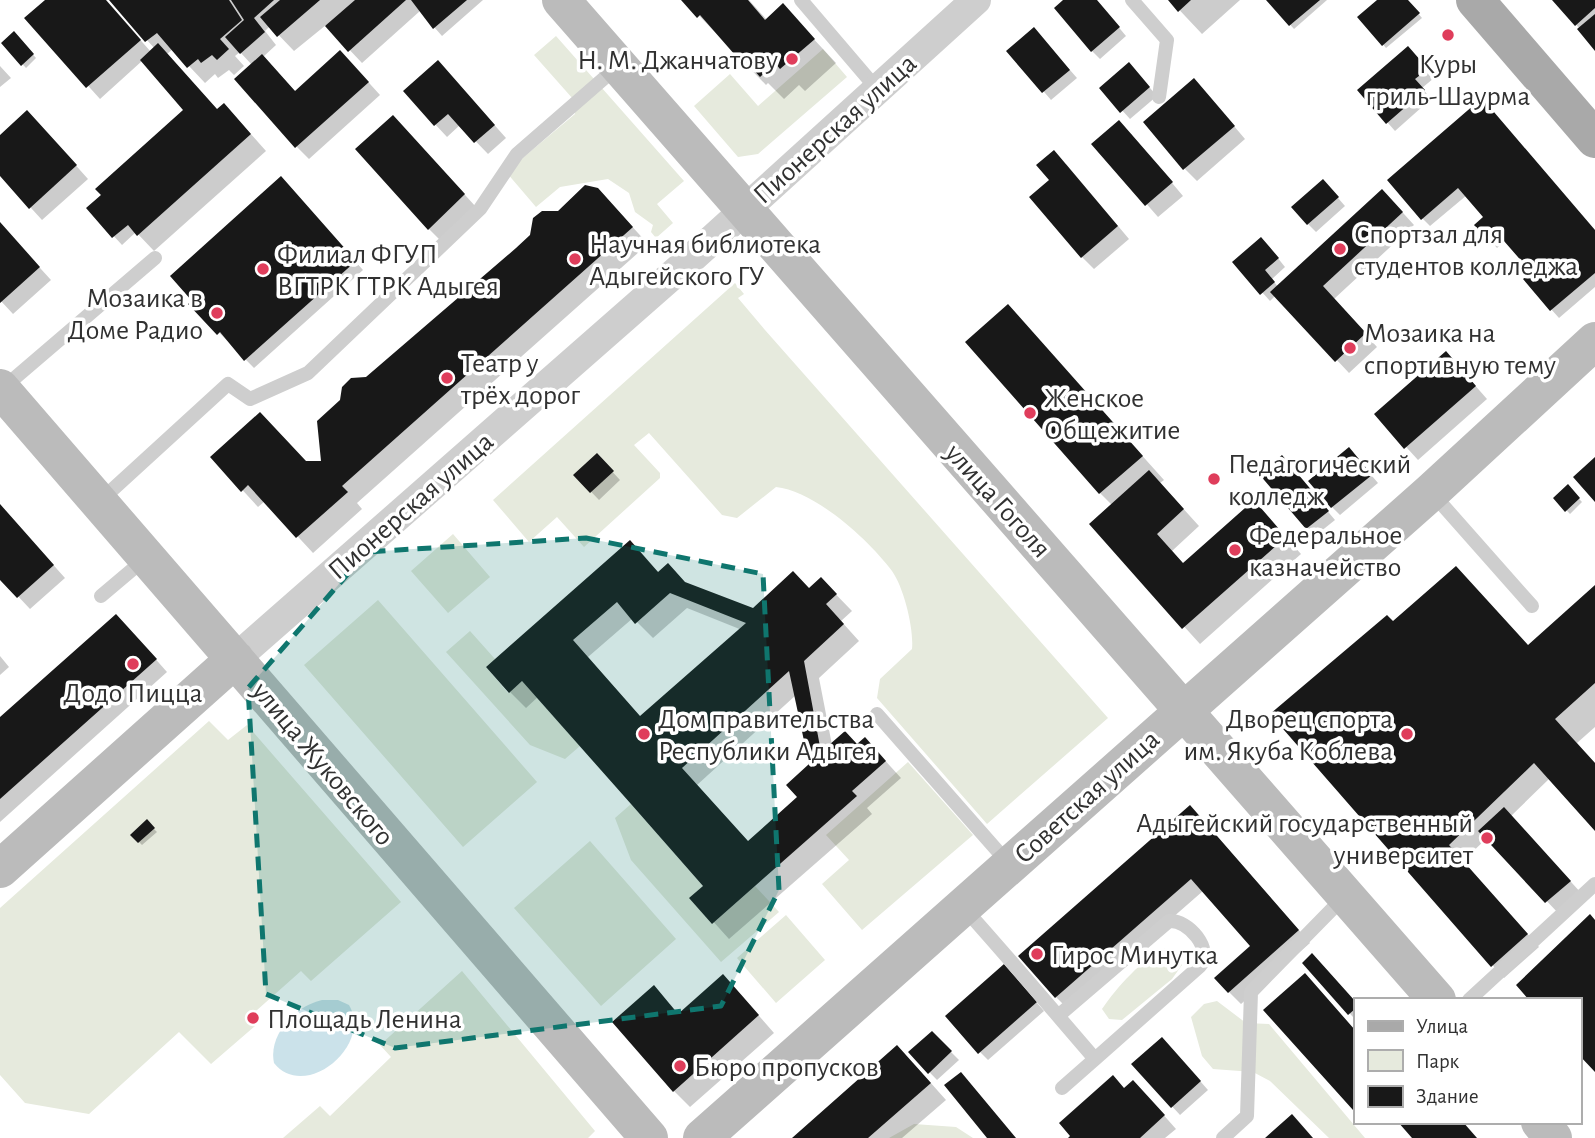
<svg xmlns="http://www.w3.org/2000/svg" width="1595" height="1138" font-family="'Alegreya Sans',sans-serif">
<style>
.green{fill:#e6eadd}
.water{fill:#cbe2ea}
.shadow{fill:#0003;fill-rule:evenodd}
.building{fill:#181818;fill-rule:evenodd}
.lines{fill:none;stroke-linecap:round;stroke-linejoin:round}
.lane{stroke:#cecece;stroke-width:14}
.street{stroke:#cecece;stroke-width:30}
.secondary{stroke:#bbb;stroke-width:38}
.primary{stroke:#a9a9a9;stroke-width:38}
.marked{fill:#0f766e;fill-opacity:0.2;stroke:#0f766e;stroke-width:5;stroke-dasharray:14 9;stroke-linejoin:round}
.poi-dot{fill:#df3d5b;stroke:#fff;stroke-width:2.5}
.labels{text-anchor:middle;stroke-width:7;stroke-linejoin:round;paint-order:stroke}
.poi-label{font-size:28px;fill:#313131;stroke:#fff;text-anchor:start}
.street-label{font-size:28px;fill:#313131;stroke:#fff}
</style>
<rect width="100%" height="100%" fill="#fff"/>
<path class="green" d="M556,36L684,181L657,204L673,223L656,238L651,232L653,225L635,212L629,193L608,179L560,187L536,207L506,172L575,114L573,99L534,55Z
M823,49L847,77L758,154L738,157L694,106L730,74L758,106Z
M735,283L744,294L738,298L765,330L1108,718L987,824L877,698L880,679L912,649C914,629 904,588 892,571C869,540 815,491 776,487L737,518L722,515L649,433L634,445L660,473V478L584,547L557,517L529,542L493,500Z
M453,534L490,577L448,613L411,571Z
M378,600L537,782L463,847L304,665Z
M470,631L495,659L486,667L508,693L522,681L580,746L565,759L530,745L446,652Z
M209,721L228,740L247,725L401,902L311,981L301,971L248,1018L255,1026L211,1064L179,1032L89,1114L25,1103L0,1075V908Z
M908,762L973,835L862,930L822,884L849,860L826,835Z
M631,804L703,886L690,898L712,924L755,886L779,912L721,962L631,860L615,818Z
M590,841L676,939L601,1006L514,908Z
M786,915L825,960L776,1003L737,958Z
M1166,948L1182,965L1172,979L1122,1020L1109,1019L1102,1009C1118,986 1141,960 1166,948Z
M462,971L595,1131L588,1138H283L320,1106L330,1116L391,1057L380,1045Z
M1217,1001L1246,1023L1269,1024L1365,1138H1329L1270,1081L1253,1072L1213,1069L1202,1056L1191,1017L1204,1004Z
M914,1124L956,1127L973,1138H889Z"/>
<path class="water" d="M322,1000H338L349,1005C373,1045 305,1102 274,1063C268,1035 295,1006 322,1000Z"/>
<path class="shadow" d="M47,0H105L151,52L155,49L111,0H483L442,36L420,11L362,63L326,25L294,51L270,26L265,31L276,45L263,57L296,92L352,64L380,95L309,159L297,147L252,65L240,52L235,56L244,66L234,75L229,70L218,78L215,74L205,83L173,49L167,54L218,111L240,122L266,151L154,251L136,232L122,245L88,208L186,110L142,61L100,99L27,18Z
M684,0H749L767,20L783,6L836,63L805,91L799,85L784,99L768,83L766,85Z
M1066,0H1096L1126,36L1100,59L1092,51Z
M1170,0H1240L1202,34Z
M1268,0H1327L1294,29Z
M1380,0H1407L1422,18L1386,48L1360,17Z
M1554,0H1595V48L1580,29Z
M14,33L36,58L26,68L3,43Z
M1041,37L1077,78L1051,100L1009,51Z
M1416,56L1434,78L1422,88L1431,99L1395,131L1359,90Z
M0,66L11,78L0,87Z
M1137,73L1157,96L1130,119L1102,88Z
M450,75L506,138L488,154L460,125L447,137L405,92Z
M1206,93L1245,139L1197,181L1185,169Z
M1482,101L1595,231V287L1559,318L1525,280L1533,273L1506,240L1497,248L1477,225L1486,217L1467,195L1430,226L1422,218Z
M39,124L88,179L42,220L0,174V136Z
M405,129L476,207L441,241L429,229Z
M1131,134L1183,196L1158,217L1094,144Z
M1066,164L1129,239L1094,269L1082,257Z
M289,186L363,270L254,368L191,304Z
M598,189L648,244L357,503L362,509L313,553L265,501L258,507L212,457L323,463L366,379L558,213Z
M1331,190L1345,206L1316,232L1308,224Z
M1394,203L1414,225L1334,299L1377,347L1349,373L1276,295L1270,301L1235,262L1269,247L1285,267L1272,279L1278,287Z
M0,224L51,280L13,314L0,300Z
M1008,306L1164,480L1160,483L1199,526L1172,551L1184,565L1270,519L1301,554L1200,644L1091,524L1112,505L1100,493Z
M1458,366L1487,399L1418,460L1376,414Z
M597,455L620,480L599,500L575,475Z
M1356,457L1378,483L1340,515L1332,507Z
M1289,465L1335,520L1315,536L1262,474Z
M1568,487L1582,502L1570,514L1555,498Z
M0,505L65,578L30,609L0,577Z
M630,543L659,573L753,610L810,590L821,579L852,611L841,621L859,641L819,678L832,745L858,746L881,756L901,778L867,808L872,814L729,939L692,898L705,886L539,696L526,708L510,692ZM687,608L742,630L641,718L588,657L633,618L653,638ZM796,695L811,765L800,797L749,843L697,785Z
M1595,588V727L1577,743L1595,763V828L1550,778L1511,816L1582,894L1559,914L1487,838L1463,861L1539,947L1504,978L1413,876L1393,623L1529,647Z
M128,628L167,672L0,822V719Z
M0,656L9,667L0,675Z
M1202,819L1310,943L1241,1004L1229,992L1252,947L1203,891L1068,1009L1056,997Z
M147,822L157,832L142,845L132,835Z
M1312,956L1355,1003L1353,1017L1304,964Z
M1012,974L1044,1011L988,1060L980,1052Z
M739,993L774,1033L690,1107L674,1091L670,1004L679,1015Z
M932,1033L959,1060L937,1080L910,1052Z
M1170,1047L1208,1090L1180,1115L1134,1065Z
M913,1063L946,1100L902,1138H794Z
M1125,1089L1145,1094L1176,1129L1165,1138H1070Z"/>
<path class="building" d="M45,0H106L141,40L86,88L24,18Z
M109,0H229L242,20L220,39L229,49L217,60L212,55L201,63L198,59L187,68L157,33L145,42Z
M231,0H274L254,18L265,32L240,54L225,37L244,20Z
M280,0H320L277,37L260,17Z
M355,0H406L348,52L325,26Z
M411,0H467L433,29Z
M681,0H748L765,20L783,3L815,39L780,69L775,63L760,77L745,60L742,63L700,15L697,18Z
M1063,0H1097L1120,27L1091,52L1054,8Z
M1168,0H1191L1178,12Z
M1266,0H1320L1289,26Z
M1377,0H1408L1420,13L1382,46L1357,17Z
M1552,0H1595V8L1575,26Z
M1595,14V51L1577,29Z
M1034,27L1070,70L1042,93L1006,51Z
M14,31L34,54L21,66L1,43Z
M158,43L217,109L224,103L251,134L137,236L128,225L112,238L86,208L101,195L95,189L183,110L140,60Z
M1408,46L1428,69L1415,79L1425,90L1386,124L1357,90Z
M340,50L369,82L295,148L234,79L262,54L295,91Z
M438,60L495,125L474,143L448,114L434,126L403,91Z
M1129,62L1150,87L1120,113L1099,88Z
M1194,78L1235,126L1183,170L1143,122Z
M1482,98L1595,230V273L1550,311L1523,279L1531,272L1497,233L1488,241L1474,225L1483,217L1458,188L1421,220L1387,180Z
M27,110L77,165L29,209L0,176V135Z
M393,115L465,194L428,230L355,149Z
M1119,120L1173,182L1145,206L1091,144Z
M1054,150L1118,226L1081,258L1029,197L1049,180L1036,165Z
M281,176L356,261L244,361L220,332L217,335L188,304L192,301L170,276Z
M1323,179L1339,197L1307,225L1291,207Z
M585,185L598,188L633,227L342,486L348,492L296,538L248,485L241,492L210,457L260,412L306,461H321L317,421L340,400L342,387L351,378L366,377L516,248L530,235L533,218L542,211H558Z
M1382,189L1403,212L1323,286L1366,333L1335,362L1270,292Z
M0,222L40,267L0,303Z
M1261,237L1279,258L1265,270L1275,282L1260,295L1232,262Z
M1008,304L1143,456L1099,494L965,342Z
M1446,351L1476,386L1404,449L1374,414Z
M1349,447L1372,475L1331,508L1308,481Z
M597,453L614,471L590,493L573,475Z
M1282,455L1329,511L1306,529L1259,474Z
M1595,457V502L1573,477Z
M1149,470L1184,509L1157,534L1183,563L1254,500L1286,537L1182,629L1089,524Z
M1568,484L1580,498L1565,512L1553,498Z
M0,504L54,565L17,598L0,580Z
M630,540L658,572L668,563L685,582L753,608L793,571L809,588L821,577L837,594L826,604L844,624L804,661L821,752L845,731L857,744L865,737L886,761L852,791L857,796L712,924L689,898L703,886L631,804L522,681L509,693L486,667ZM670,593L746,623L640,716L573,640L617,602L635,624ZM789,671L809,764L786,785L797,797L748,841L682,768Z
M1456,566L1528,645L1595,585V683L1555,719L1595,763V831L1534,763L1449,845L1528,934L1491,967L1270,714L1387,615L1393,621Z
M116,614L157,659L0,799V717Z
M1190,805L1299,930L1228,993L1214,978L1250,946L1191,879L1055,998L1018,956Z
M1504,807L1571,881L1545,903L1478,831Z
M147,819L155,828L138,843L130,835Z
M1590,914L1595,920V1072L1579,1055V1000H1529L1516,985Z
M1312,953L1355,1001V1009L1348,1015L1302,963Z
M1004,964L1037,1002L978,1054L945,1016Z
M1305,973L1355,1030V1108L1353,1110L1263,1010Z
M723,974L759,1015L673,1092L612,1022L654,985L678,1014Z
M932,1031L952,1051L928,1074L908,1052Z
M1162,1037L1201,1081L1171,1108L1131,1064Z
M897,1045L931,1083L868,1138H792Z
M961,1072L1016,1138H987L944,1085Z
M1113,1075L1124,1088L1133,1080L1165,1115L1140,1138H1068L1070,1136L1059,1123Z
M1292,1114L1313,1138H1265Z
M1398,1122H1463L1477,1138H1412Z"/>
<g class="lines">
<path class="lane" d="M801,0L877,89
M1132,0L1167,40L1159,97
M2,389L155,258
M1432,493L1532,606
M100,501L228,384L250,399L308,373L480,209L517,154L617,67
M101,596L146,558
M877,714L1009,864
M963,907C1008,957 1051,1008 1095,1059L1200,966C1214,950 1188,919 1169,921L1058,1016
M1469,1000L1595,884
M1062,1088L1095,1059
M1223,1138L1247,1116L1251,992L1345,896"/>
<path class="street" d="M235,659L694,256L976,0"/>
<path class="secondary" d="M561,0L1437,1000
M0,388L649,1138
M0,869L235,659
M1540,1122L1553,1138
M702,1138L1431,492L1595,341"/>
<path class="primary" d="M1475,0L1595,139"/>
</g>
<path class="marked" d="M586,538L763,574L779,890L721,1006L395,1048L266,994L248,688L367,552Z"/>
<g class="poi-dot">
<circle cx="1448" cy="35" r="7"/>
<circle cx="792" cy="59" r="7"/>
<circle cx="1340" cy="249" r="7"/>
<circle cx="575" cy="259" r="7"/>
<circle cx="263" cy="269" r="7"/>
<circle cx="217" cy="313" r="7"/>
<circle cx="1350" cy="348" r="7"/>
<circle cx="447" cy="378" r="7"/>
<circle cx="1030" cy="413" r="7"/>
<circle cx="1214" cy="479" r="7"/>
<circle cx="1235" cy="550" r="7"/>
<circle cx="133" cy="664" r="7"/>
<circle cx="644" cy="734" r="7"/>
<circle cx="1407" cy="734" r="7"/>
<circle cx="1487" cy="838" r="7"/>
<circle cx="1037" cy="954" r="7"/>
<circle cx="253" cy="1018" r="7"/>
<circle cx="680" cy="1066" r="7"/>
</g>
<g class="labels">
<g class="poi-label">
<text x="778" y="69" text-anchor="end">Н. М. Джанчатову</text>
<text x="1448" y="73" text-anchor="middle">Куры<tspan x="1448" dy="32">гриль-Шаурма</tspan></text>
<text x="1354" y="243">Спортзал для<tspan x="1354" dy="32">студентов колледжа</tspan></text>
<text x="589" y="253">Научная библиотека<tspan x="589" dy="32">Адыгейского ГУ</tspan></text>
<text x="277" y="263">Филиал ФГУП<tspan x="277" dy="32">ВГТРК ГТРК Адыгея</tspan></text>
<text x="203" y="307" text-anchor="end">Мозаика в<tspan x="203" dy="32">Доме Радио</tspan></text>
<text x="1364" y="342">Мозаика на<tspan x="1364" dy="32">спортивную тему</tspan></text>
<text x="461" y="372">Театр у<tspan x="461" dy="32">трёх дорог</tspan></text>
<text x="1044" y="407">Женское<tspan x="1044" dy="32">Общежитие</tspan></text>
<text x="1228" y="473">Педагогический<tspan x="1228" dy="32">колледж</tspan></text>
<text x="1249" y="544">Федеральное<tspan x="1249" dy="32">казначейство</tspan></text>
<text x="133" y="702" text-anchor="middle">Додо Пицца</text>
<text x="658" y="728">Дом правительства<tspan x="658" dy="32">Республики Адыгея</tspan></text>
<text x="1393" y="728" text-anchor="end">Дворец спорта<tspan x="1393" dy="32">им. Якуба Коблева</tspan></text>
<text x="1473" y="832" text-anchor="end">Адыгейский государственный<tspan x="1473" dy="32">университет</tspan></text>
<text x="1051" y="964">Гирос Минутка</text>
<text x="267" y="1028">Площадь Ленина</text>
<text x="694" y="1076">Бюро пропусков</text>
</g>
<g class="street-label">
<text transform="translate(834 128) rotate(-42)" y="10">Пионерская улица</text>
<text transform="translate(999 500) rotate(48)" y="10">улица Гоголя</text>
<text transform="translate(410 505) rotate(-41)" y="10">Пионерская улица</text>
<text transform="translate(324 763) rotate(50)" y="10">улица Жуковского</text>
<text transform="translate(1086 796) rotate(-42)" y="10">Советская улица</text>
</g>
</g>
<rect x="1354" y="998" width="228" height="126" fill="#ffffff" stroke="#adadad" stroke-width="2"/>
<rect x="1368" y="1021" width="35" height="10" fill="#a9a9a9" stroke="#adadad" stroke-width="2"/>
<text x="1416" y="1033" font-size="21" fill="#313131">Улица</text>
<rect x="1368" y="1050" width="35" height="21" fill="#e6eadd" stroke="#adadad" stroke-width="2"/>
<text x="1416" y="1068" font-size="21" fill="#313131">Парк</text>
<rect x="1368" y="1086" width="35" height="21" fill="#181818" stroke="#adadad" stroke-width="2"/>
<text x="1416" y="1103" font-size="21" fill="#313131">Здание</text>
</svg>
